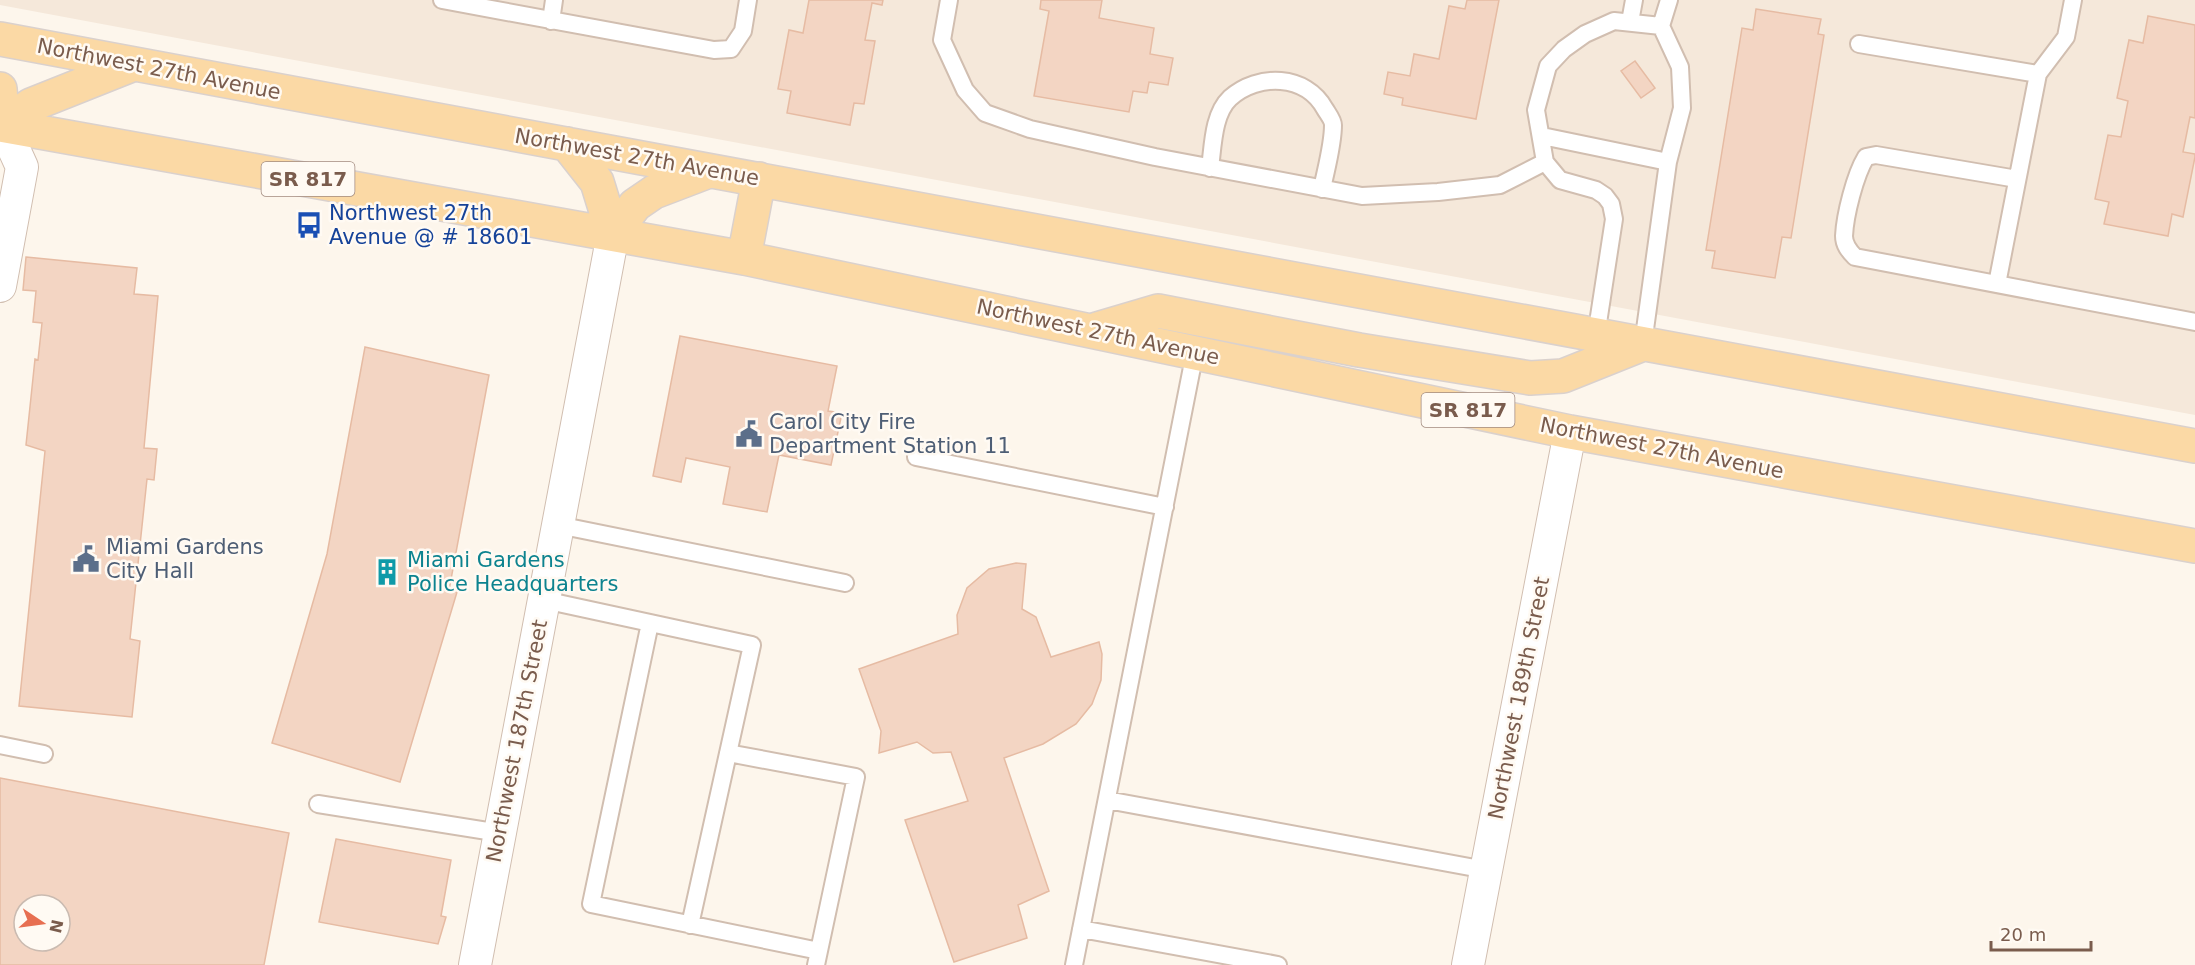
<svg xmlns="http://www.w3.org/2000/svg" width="2195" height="965" font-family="'DejaVu Sans',sans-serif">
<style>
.residential{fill:#f5e8da}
.building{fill:#f3d5c3;stroke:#e6bba3;stroke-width:1.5;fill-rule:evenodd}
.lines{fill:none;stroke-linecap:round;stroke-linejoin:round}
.service-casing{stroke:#d1beb0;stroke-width:20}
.minor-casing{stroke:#d1beb0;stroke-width:34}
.primary-casing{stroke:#dad1cd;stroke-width:36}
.service{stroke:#fff;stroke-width:16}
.minor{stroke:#fff;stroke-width:32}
.primary{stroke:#fbd9a5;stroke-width:33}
.labels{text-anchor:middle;stroke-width:5;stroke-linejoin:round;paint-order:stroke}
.shield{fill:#fffaf3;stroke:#a28b7f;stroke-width:1.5}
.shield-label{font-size:20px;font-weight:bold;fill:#7a5c4d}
.street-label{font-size:21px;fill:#7a5c4d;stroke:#fffaf3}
.transit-label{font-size:21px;fill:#164399;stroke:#fffaf3;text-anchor:start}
.service-label{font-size:21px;fill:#4e5e75;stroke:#fffaf3;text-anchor:start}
.culture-label{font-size:21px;fill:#0d838f;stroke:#fffaf3;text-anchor:start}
</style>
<rect width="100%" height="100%" fill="#fdf6ec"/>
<path class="residential" d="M0,0H2195V415L0,5Z"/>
<path class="building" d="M809,0H883L882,5L872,3L865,40L875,41L864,104L854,103L850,125L787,113L791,91L778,89L789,30L803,33Z
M1041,0H1102L1099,18L1154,28L1150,54L1173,58L1168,85L1149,82L1147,93L1133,91L1129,112L1034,96L1049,11L1040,9Z
M1467,0H1499L1476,119L1402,105L1403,98L1384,94L1388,72L1410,76L1414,54L1439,59L1449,6L1465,9Z
M1756,9L1821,19L1818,34L1824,35L1791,238L1782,237L1775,278L1712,268L1715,251L1706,250L1742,28L1753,30Z
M2148,16L2195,25V118L2190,117L2183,152L2195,154V157L2183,217L2172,214L2168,236L2104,224L2109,202L2095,199L2108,135L2121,137L2128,101L2117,98L2129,40L2143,43Z
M1635,61L1655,88L1641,98L1621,71Z
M26,257L137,268L134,294L158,296L144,448L157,449L154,480L147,479L130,639L140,641L132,717L19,706L45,451L26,445L35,359L38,360L42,323L33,322L36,291L23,290Z
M680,336L837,366L828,411L842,413L831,465L779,455L767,512L723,504L730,467L686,458L681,482L653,476Z
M365,347L489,375L449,590L457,592L400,782L272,743L327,554Z
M1016,563L1026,564L1022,609L1036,617L1051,657L1099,642L1102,654L1101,680L1092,704L1076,724L1043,744L1004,758L1049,891L1018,905L1027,938L954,962L905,820L968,801L951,752L933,753L917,742L879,753L881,731L859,669L958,634L957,615L967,588L989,569Z
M0,778L289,833L264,965H0ZM24,905H60V941H24Z
M336,839L451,860L441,916L446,917L438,944L319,922Z"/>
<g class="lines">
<defs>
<path id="service" d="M442,0L714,50L731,49L743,31L748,0
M949,0L942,40L965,90L985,113L1030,129L1155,157L1362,196L1438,192L1500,185L1545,162
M551,21L554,0
M1630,22L1634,0
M1859,44L2038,74
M1542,136L1668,162
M1210,168C1213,146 1213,114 1230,98C1258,73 1306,74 1325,109C1328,114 1333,120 1333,125C1333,145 1326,169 1322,189
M2017,179L1876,155L1866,157C1855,175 1845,215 1844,236C1844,245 1849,251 1855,257L2195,322
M1997,284L2038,74L2066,37L2073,0
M1596,336L1614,219L1611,204L1605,196L1596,190L1560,180L1545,162L1536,110L1548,66L1564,49L1585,34L1614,21L1661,26
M1643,344L1668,162L1682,108L1680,67L1661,26L1669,0
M916,457L1165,507
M558,525L845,583
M544,600L752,645L690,925
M650,623L591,904L819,951
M0,745L44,754
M728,753L856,777L816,965
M1107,800L1486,870
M318,804L500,833
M1081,929L1278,965
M1074,965L1195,352"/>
<path id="minor" d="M0,286L22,167L3,125
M475,965L613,234
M1468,965L1570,432"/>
<path id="primary" d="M0,39L2195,446
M0,89L3,125
M0,125L744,258L1570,432L2195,546
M3,125L31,105L134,64
M567,144L597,182L613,234
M613,234L635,205L654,192L709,171
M744,258L759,179
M1097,329L1158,311L1359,350L1530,378L1563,376L1643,344"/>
</defs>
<use href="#service" class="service-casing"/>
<use href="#minor" class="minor-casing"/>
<use href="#primary" class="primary-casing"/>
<use href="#service" class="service"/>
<use href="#minor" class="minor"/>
<use href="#primary" class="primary"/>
</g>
<defs>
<symbol id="bus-bare" viewBox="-9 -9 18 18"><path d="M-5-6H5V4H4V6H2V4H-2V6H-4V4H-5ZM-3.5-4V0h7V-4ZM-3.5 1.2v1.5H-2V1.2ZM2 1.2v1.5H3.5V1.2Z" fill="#1a4fb4" stroke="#fffaf3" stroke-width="2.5" paint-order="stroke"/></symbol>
<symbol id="civic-bare" viewBox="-9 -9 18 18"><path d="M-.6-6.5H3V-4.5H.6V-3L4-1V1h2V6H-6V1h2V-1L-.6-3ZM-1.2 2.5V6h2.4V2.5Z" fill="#5c6f8a" stroke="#fffaf3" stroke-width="2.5" paint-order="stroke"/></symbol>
<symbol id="building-bare" viewBox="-9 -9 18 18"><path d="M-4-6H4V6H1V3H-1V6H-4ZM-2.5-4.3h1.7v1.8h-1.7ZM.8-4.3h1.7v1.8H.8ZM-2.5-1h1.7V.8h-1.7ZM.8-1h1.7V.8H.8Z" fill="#0f9aa8" stroke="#fffaf3" stroke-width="2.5" paint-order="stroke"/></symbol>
</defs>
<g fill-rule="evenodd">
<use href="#bus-bare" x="290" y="206" width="38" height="38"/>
<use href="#civic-bare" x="730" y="415" width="38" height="38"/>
<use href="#civic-bare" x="67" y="540" width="38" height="38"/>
<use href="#building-bare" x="368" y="553" width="38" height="38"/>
</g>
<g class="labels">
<g class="shield">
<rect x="261.5" y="162" width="93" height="34" rx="4.5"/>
<rect x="1421.5" y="393" width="93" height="34" rx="4.5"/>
</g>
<g class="shield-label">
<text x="308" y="186">SR 817</text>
<text x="1468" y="417">SR 817</text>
</g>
<g class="street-label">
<text transform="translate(159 69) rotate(11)" y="7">Northwest 27th Avenue</text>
<text transform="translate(637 157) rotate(10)" y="7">Northwest 27th Avenue</text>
<text transform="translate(1098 332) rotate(12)" y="7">Northwest 27th Avenue</text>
<text transform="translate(1662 448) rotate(11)" y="7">Northwest 27th Avenue</text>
<text transform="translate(1519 698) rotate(-79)" y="7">Northwest 189th Street</text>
<text transform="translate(517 741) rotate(-79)" y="7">Northwest 187th Street</text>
</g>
<g class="transit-label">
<text x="329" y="220">Northwest 27th<tspan x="329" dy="24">Avenue @ # 18601</tspan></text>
</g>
<g class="service-label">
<text x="769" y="429">Carol City Fire<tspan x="769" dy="24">Department Station 11</tspan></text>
<text x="106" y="554">Miami Gardens<tspan x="106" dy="24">City Hall</tspan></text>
</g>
<g class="culture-label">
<text x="407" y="567">Miami Gardens<tspan x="407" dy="24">Police Headquarters</tspan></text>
</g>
</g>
<g transform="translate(42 923) rotate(103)"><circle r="28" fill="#fffaf3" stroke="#cabbb1" stroke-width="1.5"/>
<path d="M0-4.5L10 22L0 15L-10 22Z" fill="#e76f51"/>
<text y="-9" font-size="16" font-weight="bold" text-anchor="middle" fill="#7a5c4d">N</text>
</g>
<path d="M1991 941v9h100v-9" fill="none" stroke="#7a5c4d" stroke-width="3"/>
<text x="2000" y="941" font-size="18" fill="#7a5c4d" stroke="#fffaf3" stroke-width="4.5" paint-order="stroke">20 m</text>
</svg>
